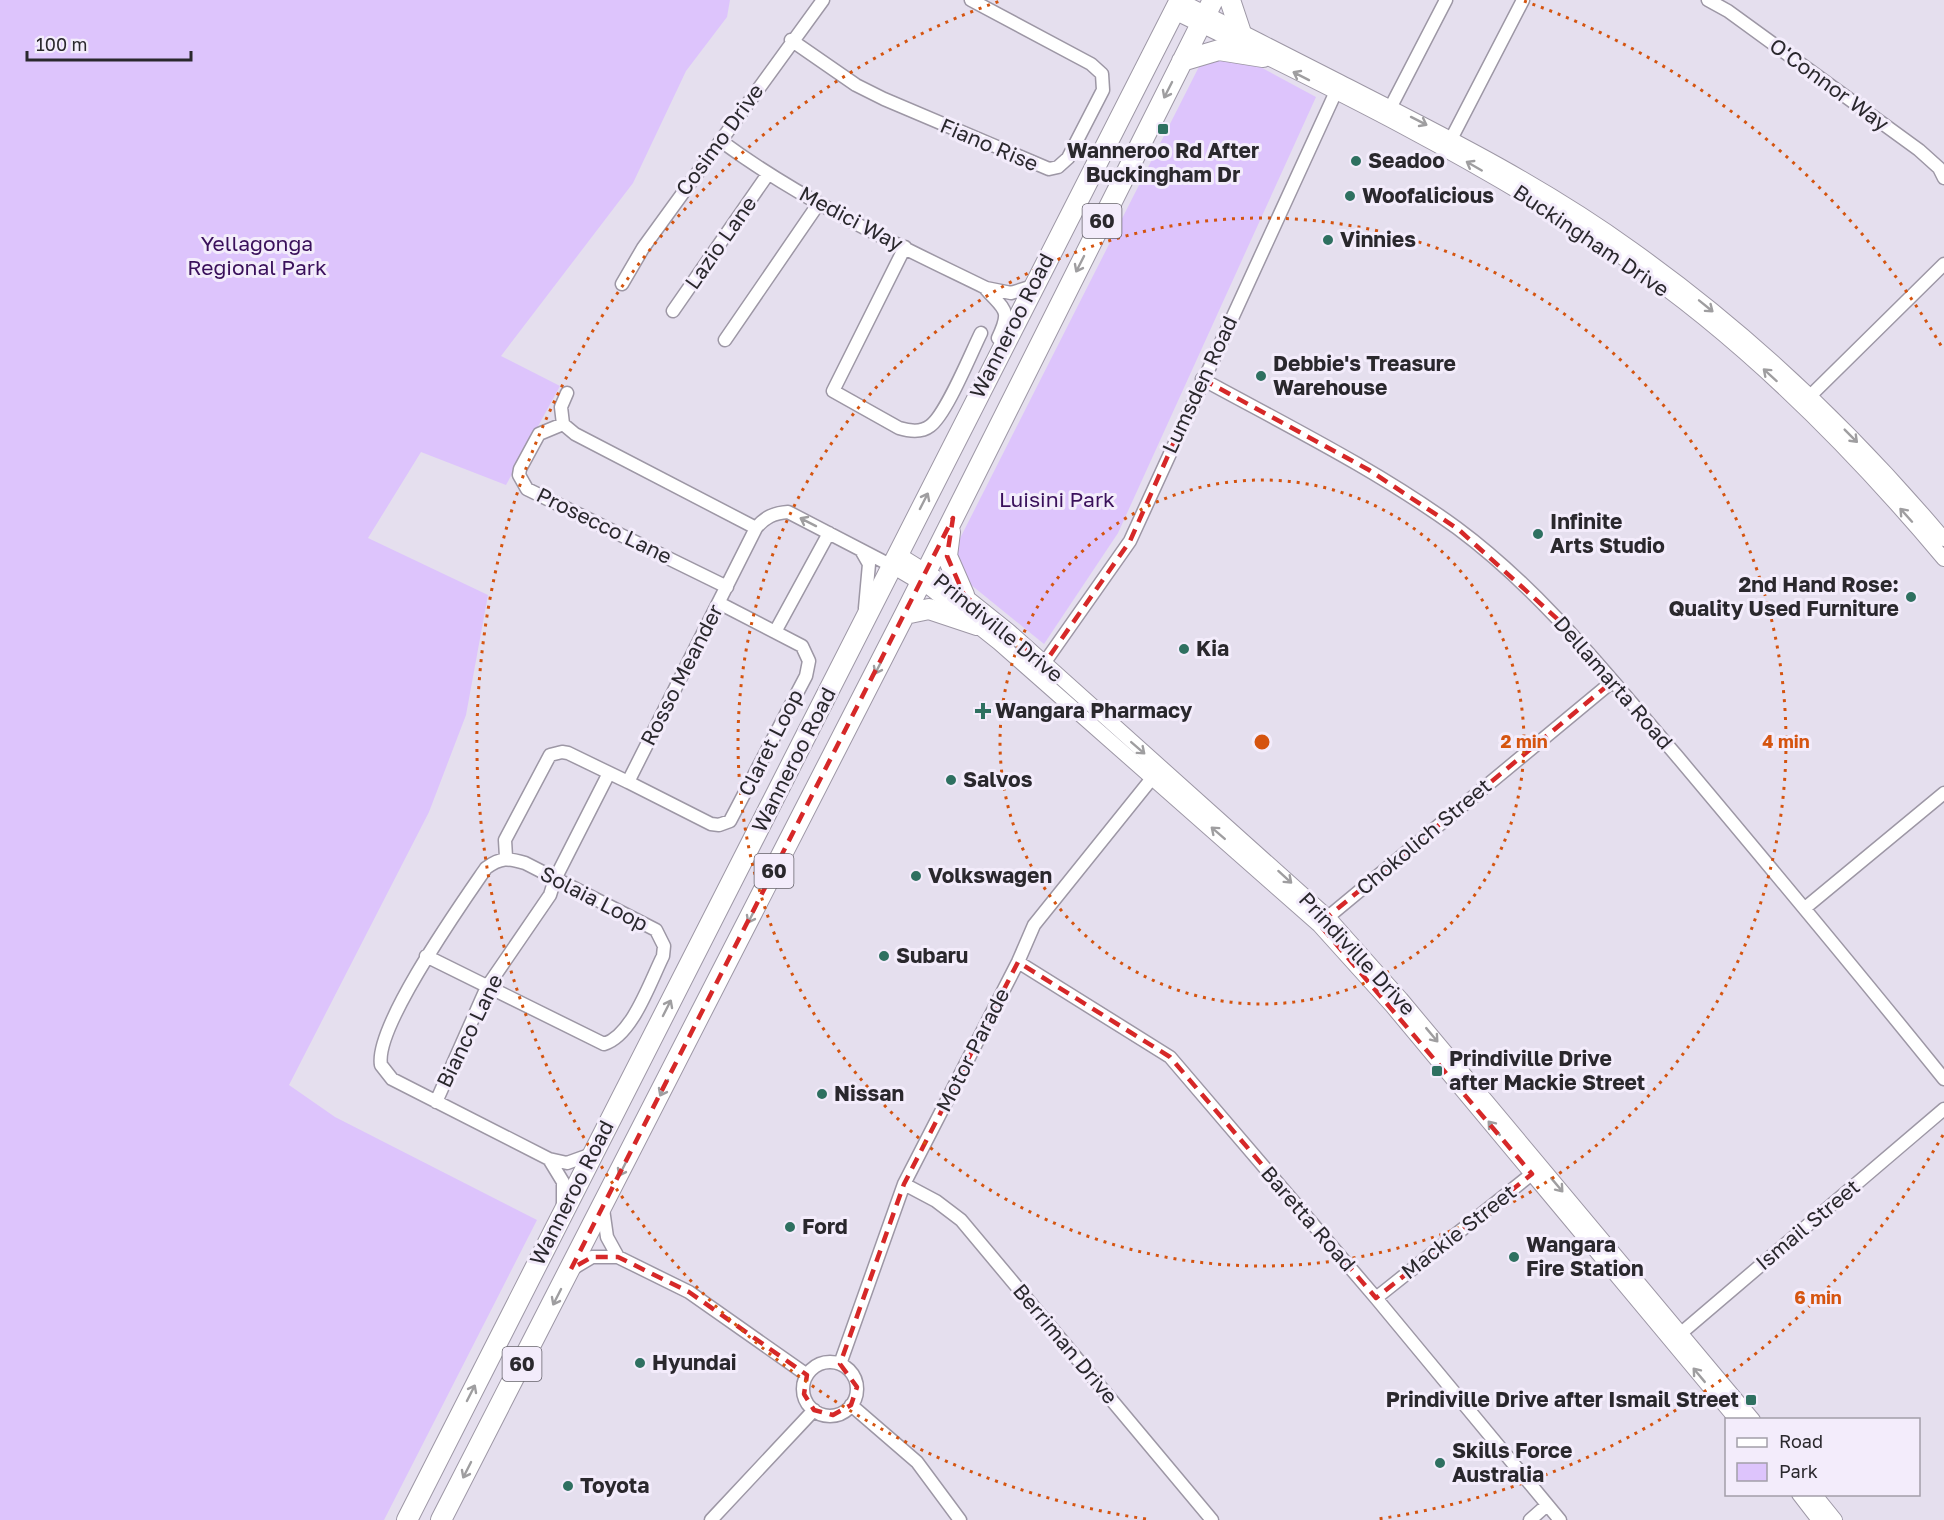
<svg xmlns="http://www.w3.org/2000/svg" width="1944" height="1520" font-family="'Golos Text',sans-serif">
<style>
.green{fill:#ddc4fc}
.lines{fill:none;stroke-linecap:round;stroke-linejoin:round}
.minor-casing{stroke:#9d97a5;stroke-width:15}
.tertiary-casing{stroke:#9d97a5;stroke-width:16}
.trunk-casing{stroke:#9d97a5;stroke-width:22}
.minor{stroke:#fff;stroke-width:12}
.tertiary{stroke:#fff;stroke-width:14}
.trunk{stroke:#fff;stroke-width:20}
.oneway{stroke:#9f9ea0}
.marked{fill:none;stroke:#d62828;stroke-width:4.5;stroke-dasharray:12 8;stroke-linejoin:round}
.ring{fill:none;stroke:#d5540f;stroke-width:3;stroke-dasharray:3 6}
.poi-dot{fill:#2e7060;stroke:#f3ecfb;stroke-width:2}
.labels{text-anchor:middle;stroke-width:6;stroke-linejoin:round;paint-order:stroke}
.shield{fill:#f3ecfb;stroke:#66636b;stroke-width:1.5}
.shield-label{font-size:20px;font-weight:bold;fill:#2a282d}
.street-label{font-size:21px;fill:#2a282d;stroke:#f3ecfb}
.poi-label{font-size:21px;font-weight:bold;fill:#2a282d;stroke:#f3ecfb;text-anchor:start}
.park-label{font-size:21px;fill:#3a105b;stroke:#f3ecfb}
.centre{fill:#d5540f;stroke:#f3ecfb;stroke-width:3}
.ring-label{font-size:18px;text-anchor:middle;font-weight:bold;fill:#d5540f;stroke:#f3ecfb;stroke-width:6;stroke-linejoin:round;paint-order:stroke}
</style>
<rect width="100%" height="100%" fill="#e5dfee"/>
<path class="green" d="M0,0H730L727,17L686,71L633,183L501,356L560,386L506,485L421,452L368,538L488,595L466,715L429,812L289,1085L335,1117L537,1220L384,1520H0Z
M1212,41L1316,97L1118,533L1044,644L970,584L943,572Z"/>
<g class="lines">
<defs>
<path id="minor" d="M1708,0L1728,11L1919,150L1939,168L1944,178
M791,40L856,85L884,99L1049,169L1058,167L1068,158L1103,90L1102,74L1091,64L971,0
M1386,116L1446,0
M721,141C802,201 896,244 986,288L1011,293L1033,286
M1448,145L1523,0
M905,247L833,391L899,428C909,431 921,433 930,426C946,415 971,353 981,333
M622,284L643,248L823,0
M986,289C1004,310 1012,309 998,338
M673,311L768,174
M725,340L819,203
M1202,379C1288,426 1377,470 1457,528C1542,591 1608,676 1676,755C1766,862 1856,970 1944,1079
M567,393L561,407L563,424L575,434L756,528
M1803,403L1944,264
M563,424L539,434L520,469L519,475L527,489L727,587
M861,550L869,564L865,608
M775,632L829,533
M1040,669L1130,541L1339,85
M628,782L711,824L719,825L730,821L806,676L809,661L802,646L719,603
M506,857L505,840L550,755L562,752L568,753L628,782L756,528C765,517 774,513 788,512L892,566
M1805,908L1944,793
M1322,922L1613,681
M426,956L604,1044C632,1036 650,982 663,956L664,946L656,930L525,863C508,858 501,857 486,868C462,903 374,1027 381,1065L392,1079L549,1159L567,1163L592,1154
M1018,962L1170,1057L1376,1298L1560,1520
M436,1102L487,987L550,895L555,879L609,773
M549,1159L563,1182V1204
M904,1184L936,1201L961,1220L1212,1520
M603,1209L607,1237L618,1257
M572,1269L592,1257H618L689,1292L807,1375
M1376,1298L1538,1169
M1673,1340L1944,1109
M803 1389a27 27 0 1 1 54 0a27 27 0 1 1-54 0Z
M840,1364L904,1184L1018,962L1034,925L1157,772
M851,1405L917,1462L960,1520
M711,1520L814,1410
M1530,1520L1547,1505"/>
<path id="tertiary" d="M1179,0C1233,27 1286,55 1340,82C1440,133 1541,183 1632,249C1749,332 1852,430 1944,539
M1174,12C1327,86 1482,162 1623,258C1745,341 1850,447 1944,559
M898,554L964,595L1009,631L1328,917L1401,999L1753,1420
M892,566L931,589L999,643L1319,925L1392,1006L1737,1420
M1799,1494L1819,1520
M1814,1494L1835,1520"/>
<path id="trunk" d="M1230,0L1240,30
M1182,61L1219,50L1263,57
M950,532L947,556L964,595
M905,614L929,609L977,625
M407,1520L1180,0
M441,1520L905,614L1213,0"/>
</defs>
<use href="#minor" class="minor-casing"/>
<use href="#tertiary" class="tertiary-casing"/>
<use href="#trunk" class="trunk-casing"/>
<use href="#minor" class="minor"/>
<use href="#tertiary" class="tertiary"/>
<use href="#trunk" class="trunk"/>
</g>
<defs><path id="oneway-shaft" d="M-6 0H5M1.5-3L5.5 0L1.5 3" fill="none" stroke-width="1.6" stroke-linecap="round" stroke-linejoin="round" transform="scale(1.5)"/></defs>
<g class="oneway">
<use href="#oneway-shaft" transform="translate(1301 76) rotate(-153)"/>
<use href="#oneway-shaft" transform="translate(1168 90) rotate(117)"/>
<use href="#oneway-shaft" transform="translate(1419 121) rotate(27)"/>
<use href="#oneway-shaft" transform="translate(1474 166) rotate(-150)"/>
<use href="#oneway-shaft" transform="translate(1080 264) rotate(117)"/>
<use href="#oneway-shaft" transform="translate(1706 306) rotate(39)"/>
<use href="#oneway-shaft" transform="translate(1770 375) rotate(-138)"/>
<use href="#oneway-shaft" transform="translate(1851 436) rotate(45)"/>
<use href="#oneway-shaft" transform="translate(924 501) rotate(-63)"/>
<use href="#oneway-shaft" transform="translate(1906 515) rotate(-132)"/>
<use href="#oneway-shaft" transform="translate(808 522) rotate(-153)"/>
<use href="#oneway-shaft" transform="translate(879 666) rotate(117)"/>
<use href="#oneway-shaft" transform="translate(1138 748) rotate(41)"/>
<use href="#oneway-shaft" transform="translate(1218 833) rotate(-139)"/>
<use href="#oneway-shaft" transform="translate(1285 877) rotate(42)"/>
<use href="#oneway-shaft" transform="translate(752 915) rotate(117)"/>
<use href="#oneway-shaft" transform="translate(667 1008) rotate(-63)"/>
<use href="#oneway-shaft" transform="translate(1432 1035) rotate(50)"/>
<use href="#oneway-shaft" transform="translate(664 1088) rotate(117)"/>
<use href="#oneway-shaft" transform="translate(1494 1128) rotate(-130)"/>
<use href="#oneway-shaft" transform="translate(623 1168) rotate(117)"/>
<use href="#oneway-shaft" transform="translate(1557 1185) rotate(50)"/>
<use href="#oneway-shaft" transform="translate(557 1297) rotate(117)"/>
<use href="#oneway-shaft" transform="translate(1699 1375) rotate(-130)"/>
<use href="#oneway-shaft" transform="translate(471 1393) rotate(-63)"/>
<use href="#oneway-shaft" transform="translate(467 1470) rotate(117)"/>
</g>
<path class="marked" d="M1202,379L1369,470L1458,529L1564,625L1613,681L1319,924L1532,1174L1376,1298L1170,1057L1018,962L904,1184L840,1364L857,1387L851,1405L833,1415L814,1410L804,1394L807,1375L689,1292L618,1257H592L571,1269L953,518L947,556L964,595L1044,664L1130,541Z"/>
<g class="ring">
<circle cx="1262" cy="742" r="262"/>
<circle cx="1262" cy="742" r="524"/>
<path d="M1943 1135A786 786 0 0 1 1378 1519M1146 1519A786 786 0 0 1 1000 1M1524 1A786 786 0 0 1 1943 349"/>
</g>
<g class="poi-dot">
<rect x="1157" y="123" width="12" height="12" rx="3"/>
<circle cx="1356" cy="161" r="6"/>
<circle cx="1350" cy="196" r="6"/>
<circle cx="1328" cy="240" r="6"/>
<circle cx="1261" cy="376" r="6"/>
<circle cx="1538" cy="534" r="6"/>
<circle cx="1911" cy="597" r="6"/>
<circle cx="1184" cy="649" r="6"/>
<path d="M980 702h6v6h6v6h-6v6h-6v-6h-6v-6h6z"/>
<circle cx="951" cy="780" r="6"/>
<circle cx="916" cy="876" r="6"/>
<circle cx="884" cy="956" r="6"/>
<rect x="1431" y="1065" width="12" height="12" rx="3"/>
<circle cx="822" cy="1094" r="6"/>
<circle cx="790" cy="1227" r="6"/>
<circle cx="1514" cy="1257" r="6"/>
<circle cx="640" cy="1363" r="6"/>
<rect x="1745" y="1394" width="12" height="12" rx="3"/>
<circle cx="1440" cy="1463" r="6"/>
<circle cx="568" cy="1486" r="6"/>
</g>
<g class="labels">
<g class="shield">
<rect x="1082.5" y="204" width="39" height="34" rx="4.5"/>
<rect x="754.5" y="854" width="39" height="34" rx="4.5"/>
<rect x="502.5" y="1347" width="39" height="34" rx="4.5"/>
</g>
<g class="shield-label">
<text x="1102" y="228">60</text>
<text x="774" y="878">60</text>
<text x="522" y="1371">60</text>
</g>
<g class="street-label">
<text transform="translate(1829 85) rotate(36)" y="7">O'Connor Way</text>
<text transform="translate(720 140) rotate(-54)" y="7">Cosimo Drive</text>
<text transform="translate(989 145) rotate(23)" y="7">Fiano Rise</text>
<text transform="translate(851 219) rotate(28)" y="7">Medici Way</text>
<text transform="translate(1591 241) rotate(34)" y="7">Buckingham Drive</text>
<text transform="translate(721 243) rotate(-55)" y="7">Lazio Lane</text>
<text transform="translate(1012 326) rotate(-63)" y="7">Wanneroo Road</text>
<text transform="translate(1200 385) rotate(-65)" y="7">Lumsden Road</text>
<text transform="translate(604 526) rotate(26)" y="7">Prosecco Lane</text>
<text transform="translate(998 628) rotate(39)" y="7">Prindiville Drive</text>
<text transform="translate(682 675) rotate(-63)" y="7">Rosso Meander</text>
<text transform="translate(1613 683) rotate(49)" y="7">Dellamarta Road</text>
<text transform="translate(771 743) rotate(-63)" y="7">Claret Loop</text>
<text transform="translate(794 760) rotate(-63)" y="7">Wanneroo Road</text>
<text transform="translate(1424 837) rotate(-40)" y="7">Chokolich Street</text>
<text transform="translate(594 899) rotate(27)" y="7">Solaia Loop</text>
<text transform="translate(1357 954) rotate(47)" y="7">Prindiville Drive</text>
<text transform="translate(470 1031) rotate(-64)" y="7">Bianco Lane</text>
<text transform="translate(973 1050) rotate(-63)" y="7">Motor Parade</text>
<text transform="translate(572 1193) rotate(-63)" y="7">Wanneroo Road</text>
<text transform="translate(1308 1219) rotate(49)" y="7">Baretta Road</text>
<text transform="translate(1808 1225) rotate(-40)" y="7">Ismail Street</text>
<text transform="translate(1459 1232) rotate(-38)" y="7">Mackie Street</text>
<text transform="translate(1065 1344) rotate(50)" y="7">Berriman Drive</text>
</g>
<g class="poi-label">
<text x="1163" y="158" text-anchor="middle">Wanneroo Rd After<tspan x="1163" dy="24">Buckingham Dr</tspan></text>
<text x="1368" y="168">Seadoo</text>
<text x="1362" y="203">Woofalicious</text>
<text x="1340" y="247">Vinnies</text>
<text x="1273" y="371">Debbie's Treasure<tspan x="1273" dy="24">Warehouse</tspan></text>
<text x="1550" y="529">Infinite<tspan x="1550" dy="24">Arts Studio</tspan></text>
<text x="1899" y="592" text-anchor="end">2nd Hand Rose:<tspan x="1899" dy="24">Quality Used Furniture</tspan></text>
<text x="1196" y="656">Kia</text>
<text x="995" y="718">Wangara Pharmacy</text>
<text x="963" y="787">Salvos</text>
<text x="928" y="883">Volkswagen</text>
<text x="896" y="963">Subaru</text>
<text x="1449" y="1066">Prindiville Drive<tspan x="1449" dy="24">after Mackie Street</tspan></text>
<text x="834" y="1101">Nissan</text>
<text x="802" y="1234">Ford</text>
<text x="1526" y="1252">Wangara<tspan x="1526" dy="24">Fire Station</tspan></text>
<text x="652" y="1370">Hyundai</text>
<text x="1739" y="1407" text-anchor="end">Prindiville Drive after Ismail Street</text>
<text x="1452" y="1458">Skills Force<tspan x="1452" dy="24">Australia</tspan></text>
<text x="580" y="1493">Toyota</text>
</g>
<g class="park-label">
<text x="257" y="251">Yellagonga<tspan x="257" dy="24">Regional Park</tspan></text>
<text x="1057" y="507">Luisini Park</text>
</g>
</g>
<circle cx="1262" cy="742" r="9" class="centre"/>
<g class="ring-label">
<text x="1524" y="748">2 min</text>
<text x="1786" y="748">4 min</text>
<text x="1818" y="1304">6 min</text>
</g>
<rect x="1725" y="1418" width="195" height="78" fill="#f3ecfb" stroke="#a39ea9" stroke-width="1.5"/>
<rect x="1737" y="1438" width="30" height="9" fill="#ffffff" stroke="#a39ea9" stroke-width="1.5"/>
<text x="1779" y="1448" font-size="18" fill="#2a282d">Road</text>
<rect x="1737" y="1463" width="30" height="18" fill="#ddc4fc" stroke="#a39ea9" stroke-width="1.5"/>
<text x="1779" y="1478" font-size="18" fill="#2a282d">Park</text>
<path d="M27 51v9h164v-9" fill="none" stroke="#2a282d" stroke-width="3"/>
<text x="36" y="51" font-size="18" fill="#2a282d" stroke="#f3ecfb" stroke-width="4.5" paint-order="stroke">100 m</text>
</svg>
